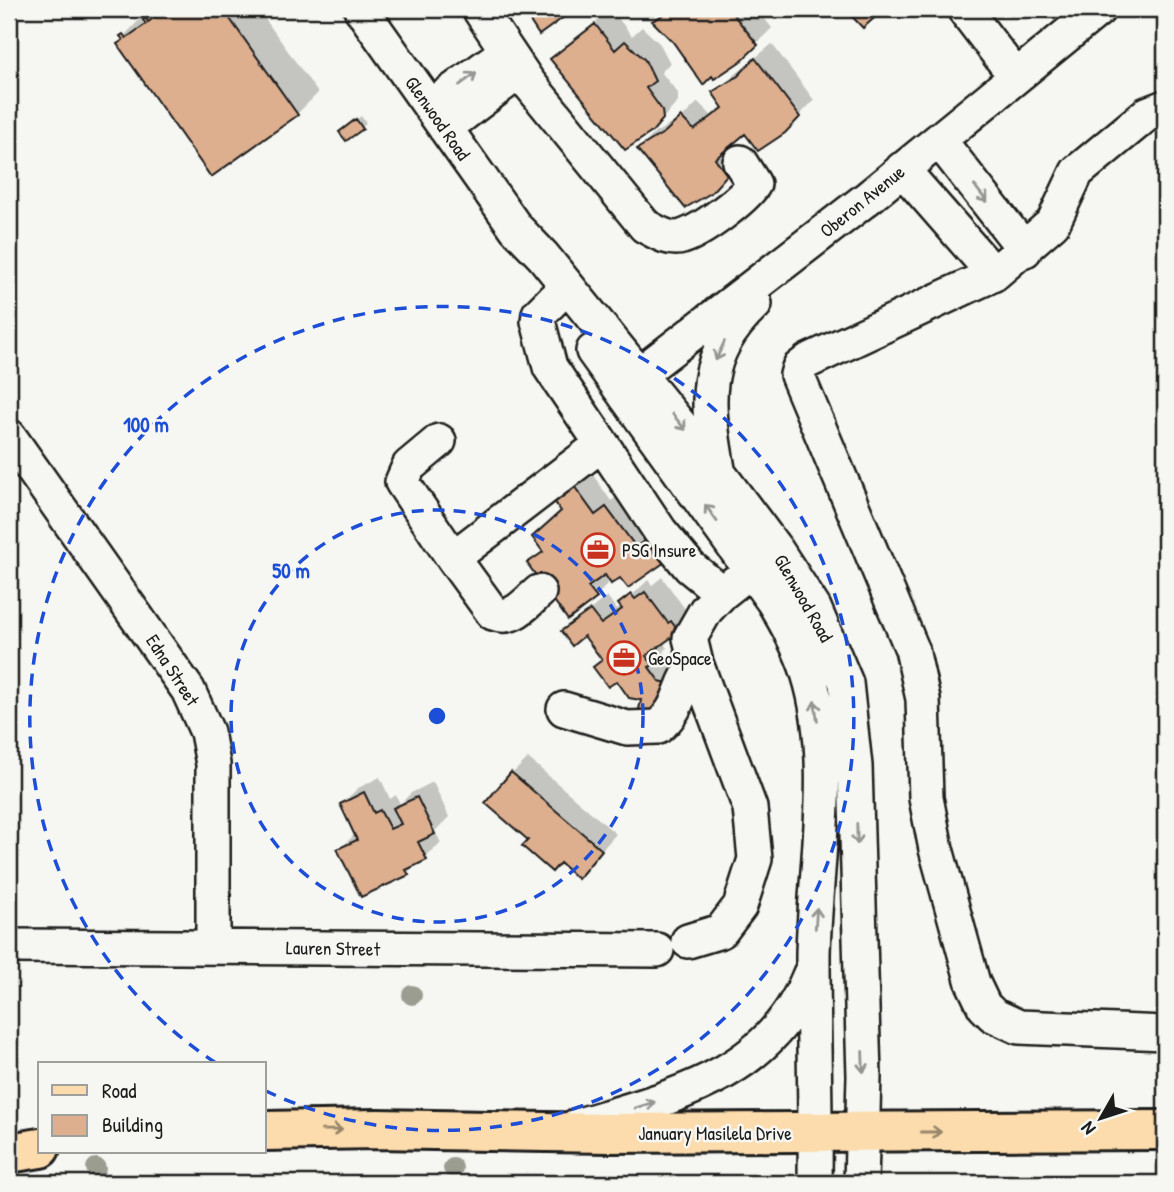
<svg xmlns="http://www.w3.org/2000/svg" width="1174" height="1192" font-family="'Patrick Hand',sans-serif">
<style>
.shadow{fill:#0003}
.building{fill:#ddaf8f;stroke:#1c1c1c;stroke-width:2}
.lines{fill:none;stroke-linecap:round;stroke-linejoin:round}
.minor-casing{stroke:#1c1c1c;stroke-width:38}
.major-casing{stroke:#1c1c1c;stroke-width:44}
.minor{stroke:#f6f6f2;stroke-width:33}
.major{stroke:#fcdcac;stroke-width:38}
.tree{fill:#9b9d90}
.oneway{stroke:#949492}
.oneway2{stroke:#97866b}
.ring{fill:none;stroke:#1d4ed8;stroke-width:3.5;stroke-dasharray:12 9}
.labels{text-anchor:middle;stroke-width:5;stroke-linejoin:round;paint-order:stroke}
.street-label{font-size:19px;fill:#1c1c1c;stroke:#f6f6f2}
.poi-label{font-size:19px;fill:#1c1c1c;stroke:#f6f6f2;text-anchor:start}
.centre{fill:#1d4ed8;stroke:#f6f6f2;stroke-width:3.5}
.ring-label{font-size:21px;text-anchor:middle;font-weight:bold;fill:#1d4ed8;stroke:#f6f6f2;stroke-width:5;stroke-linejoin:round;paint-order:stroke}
</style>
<rect width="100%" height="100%" fill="#f6f6f2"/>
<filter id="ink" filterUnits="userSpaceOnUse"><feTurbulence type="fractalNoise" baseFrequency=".0143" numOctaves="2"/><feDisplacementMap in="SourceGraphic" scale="14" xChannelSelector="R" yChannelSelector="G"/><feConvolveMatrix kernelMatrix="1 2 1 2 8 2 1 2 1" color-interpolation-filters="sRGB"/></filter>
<g filter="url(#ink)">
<path class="shadow" d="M158,9H258L318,93L297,114L124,39L123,37L143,16L147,18Z
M611,9L632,36L642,27L660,44L670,63L661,72L678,93V102L651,131L552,59Z
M660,9H757L772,28L740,60L674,41L654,21L663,12Z
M772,44L814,100L784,132H746L731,144L741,158L710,191L639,149L655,133L683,117L698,102L711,115L724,105L714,92Z
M361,116L366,123L362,128L346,127Z
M586,465L611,501L623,492L652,533L596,597L529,563L543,550L563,510L551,494Z
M662,577L685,609L688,607L694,615L663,642L667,648L664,651L675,666L688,669L643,699L603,659L585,634L563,632L607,596L617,610L648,580L652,585Z
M528,758L616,834L578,877L512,774Z
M380,777L390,799L396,795L400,804L411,793L433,782L449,817L435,831L441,843L407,873L340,849L356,833L342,804L358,788Z"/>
<path class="building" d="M167,9H223L298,115L211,177L117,44L123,40L120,36L123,34L126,38L146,24L143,20L146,18L148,22Z
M522,9H575L539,35Z
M658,9H729L758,45L741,61L714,79L712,76L703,85L673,42L652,21L663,15Z
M845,9H884L863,28Z
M595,24L615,50L625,41L645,60L655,81L646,88L662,110L663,119L652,132L625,150L550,59Z
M755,58L800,117L785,133L758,151L745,134L715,159L727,175L711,193L685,208L637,149L665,132L681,117L694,130L723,108L712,92L738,76Z
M356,119L363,129L346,141L339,132Z
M569,479L595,515L606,507L636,547L648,538L665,562L628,588L620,578L611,584L605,575L588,587L597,598L568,620L527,563L543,552L532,537L561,511L549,494Z
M645,592L668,623L671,621L679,632L646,656L653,665L649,667L659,681L673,684L665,721L638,714L641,700L629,698L617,681L608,687L593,667L602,660L584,636L572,646L561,631L590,610L601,624L622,609L618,604L631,594L635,599Z
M511,772L602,850L578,879L560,863L552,872L522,846L528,840L485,803Z
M364,792L374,813L380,810L390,829L401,824L393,808L417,797L435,834L418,842L427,860L406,870L409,875L361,897L337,849L357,840L340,804Z"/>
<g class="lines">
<defs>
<path id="minor" d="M361,9L516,228L543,256L718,472L777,551L814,608L846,683L855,766L864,1076L861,1183
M479,9L528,82L645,226C656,232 670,241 682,237C702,231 743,200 754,184L740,162
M964,9L1016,77
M430,107L507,51
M1165,107L1147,114L1077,172L1053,223L994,274L808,361L799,368L797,375L912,649L923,699L926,798L936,849L973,983L984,1006L993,1015L1019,1027L1165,1033
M445,128L520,71
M939,140L1025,250
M902,169L994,274
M555,298L539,314L538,321L550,367L602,444L660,531L690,567L722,593L769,556
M593,351L773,601C787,624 800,647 808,673C836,762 815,863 813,954C813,1030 816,1107 815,1183
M624,386L869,197L1099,9
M9,436L188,690L207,732L213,764V947
M439,441L409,466L402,482L453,558
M718,469C706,401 700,356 755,304
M539,592C524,605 513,621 493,613L453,558L602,444
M564,709L627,728L658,727C683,706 677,687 696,663
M688,941L721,931L740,906L755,859L750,808L696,663L690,638L706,610L722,593
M9,946L657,950
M576,1126C671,1097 770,1077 810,974"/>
<path id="major" d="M264,1131L377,1129L608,1133L1165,1130
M9,1153L40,1148"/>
</defs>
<use href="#minor" class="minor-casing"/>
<use href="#major" class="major-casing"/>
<use href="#minor" class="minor"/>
<use href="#major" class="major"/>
</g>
<g class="tree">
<circle cx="412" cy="995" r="10"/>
<circle cx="96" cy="1168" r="10"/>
<circle cx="453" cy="1168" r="10"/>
</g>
<defs><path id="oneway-shaft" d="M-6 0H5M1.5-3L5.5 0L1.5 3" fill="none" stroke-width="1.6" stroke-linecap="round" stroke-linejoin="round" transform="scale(1.75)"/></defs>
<g class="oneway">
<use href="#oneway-shaft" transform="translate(468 79) rotate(-36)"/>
<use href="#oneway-shaft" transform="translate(981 194) rotate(52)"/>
<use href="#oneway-shaft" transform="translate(720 351) rotate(115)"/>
<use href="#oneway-shaft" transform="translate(679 422) rotate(51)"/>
<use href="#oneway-shaft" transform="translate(711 513) rotate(-125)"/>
<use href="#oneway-shaft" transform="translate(816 711) rotate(-98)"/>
<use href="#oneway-shaft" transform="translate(857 834) rotate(89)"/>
<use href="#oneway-shaft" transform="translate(816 918) rotate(-86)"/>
<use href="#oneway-shaft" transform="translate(863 1062) rotate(88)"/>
<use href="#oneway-shaft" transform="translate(645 1105) rotate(-17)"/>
</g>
<g class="oneway2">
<use href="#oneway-shaft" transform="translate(332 1130) rotate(-1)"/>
<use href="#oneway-shaft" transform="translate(931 1132)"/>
</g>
</g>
<g class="ring">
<circle cx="437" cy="716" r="206"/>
<path d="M216 1063A412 412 0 1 1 266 1091"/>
</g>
<defs>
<symbol id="office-ring" viewBox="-11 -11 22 22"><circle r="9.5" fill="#f6f6f2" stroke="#c8321e" stroke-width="1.5"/><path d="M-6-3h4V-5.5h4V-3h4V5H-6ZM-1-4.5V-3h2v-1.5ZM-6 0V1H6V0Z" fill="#c8321e"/></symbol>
</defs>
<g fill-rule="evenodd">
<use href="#office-ring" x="579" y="531" width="38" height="38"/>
<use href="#office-ring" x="605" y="639" width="38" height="38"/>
</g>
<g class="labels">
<g class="street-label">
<text transform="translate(438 118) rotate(55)" y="7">Glenwood Road</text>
<text transform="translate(862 201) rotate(-39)" y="7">Oberon Avenue</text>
<text transform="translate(804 598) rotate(60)" y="7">Glenwood Road</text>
<text transform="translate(173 670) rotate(57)" y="7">Edna Street</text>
<text transform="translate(333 948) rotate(1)" y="7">Lauren Street</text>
<text x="715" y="1140">January Masilela Drive</text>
</g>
<g class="poi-label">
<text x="622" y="557">PSG Insure</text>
<text x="648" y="665">GeoSpace</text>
</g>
</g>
<circle cx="437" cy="716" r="10" class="centre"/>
<g class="ring-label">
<text x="146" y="432">100 m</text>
<text x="291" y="578">50 m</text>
</g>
<rect width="1174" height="1192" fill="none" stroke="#f6f6f2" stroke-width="35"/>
<rect x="18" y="18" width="1139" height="1157" fill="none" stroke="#1c1c1c" stroke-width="2.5" filter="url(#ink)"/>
<rect x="38" y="1062" width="228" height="91" fill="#f6f6f2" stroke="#9f9f9c" stroke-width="2"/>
<rect x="52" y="1085" width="35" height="10" fill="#fcdcac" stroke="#9f9f9c" stroke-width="2"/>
<text x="102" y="1098" font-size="21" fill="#1c1c1c">Road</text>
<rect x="52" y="1115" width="35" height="21" fill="#ddaf8f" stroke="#9f9f9c" stroke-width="2"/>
<text x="102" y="1132" font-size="21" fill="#1c1c1c">Building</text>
<g transform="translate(1101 1118) rotate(231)" stroke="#f6f6f2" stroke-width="5" paint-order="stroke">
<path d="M0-5L12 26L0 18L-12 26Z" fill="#1c1c1c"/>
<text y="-10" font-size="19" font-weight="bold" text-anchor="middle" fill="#1c1c1c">N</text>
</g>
</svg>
